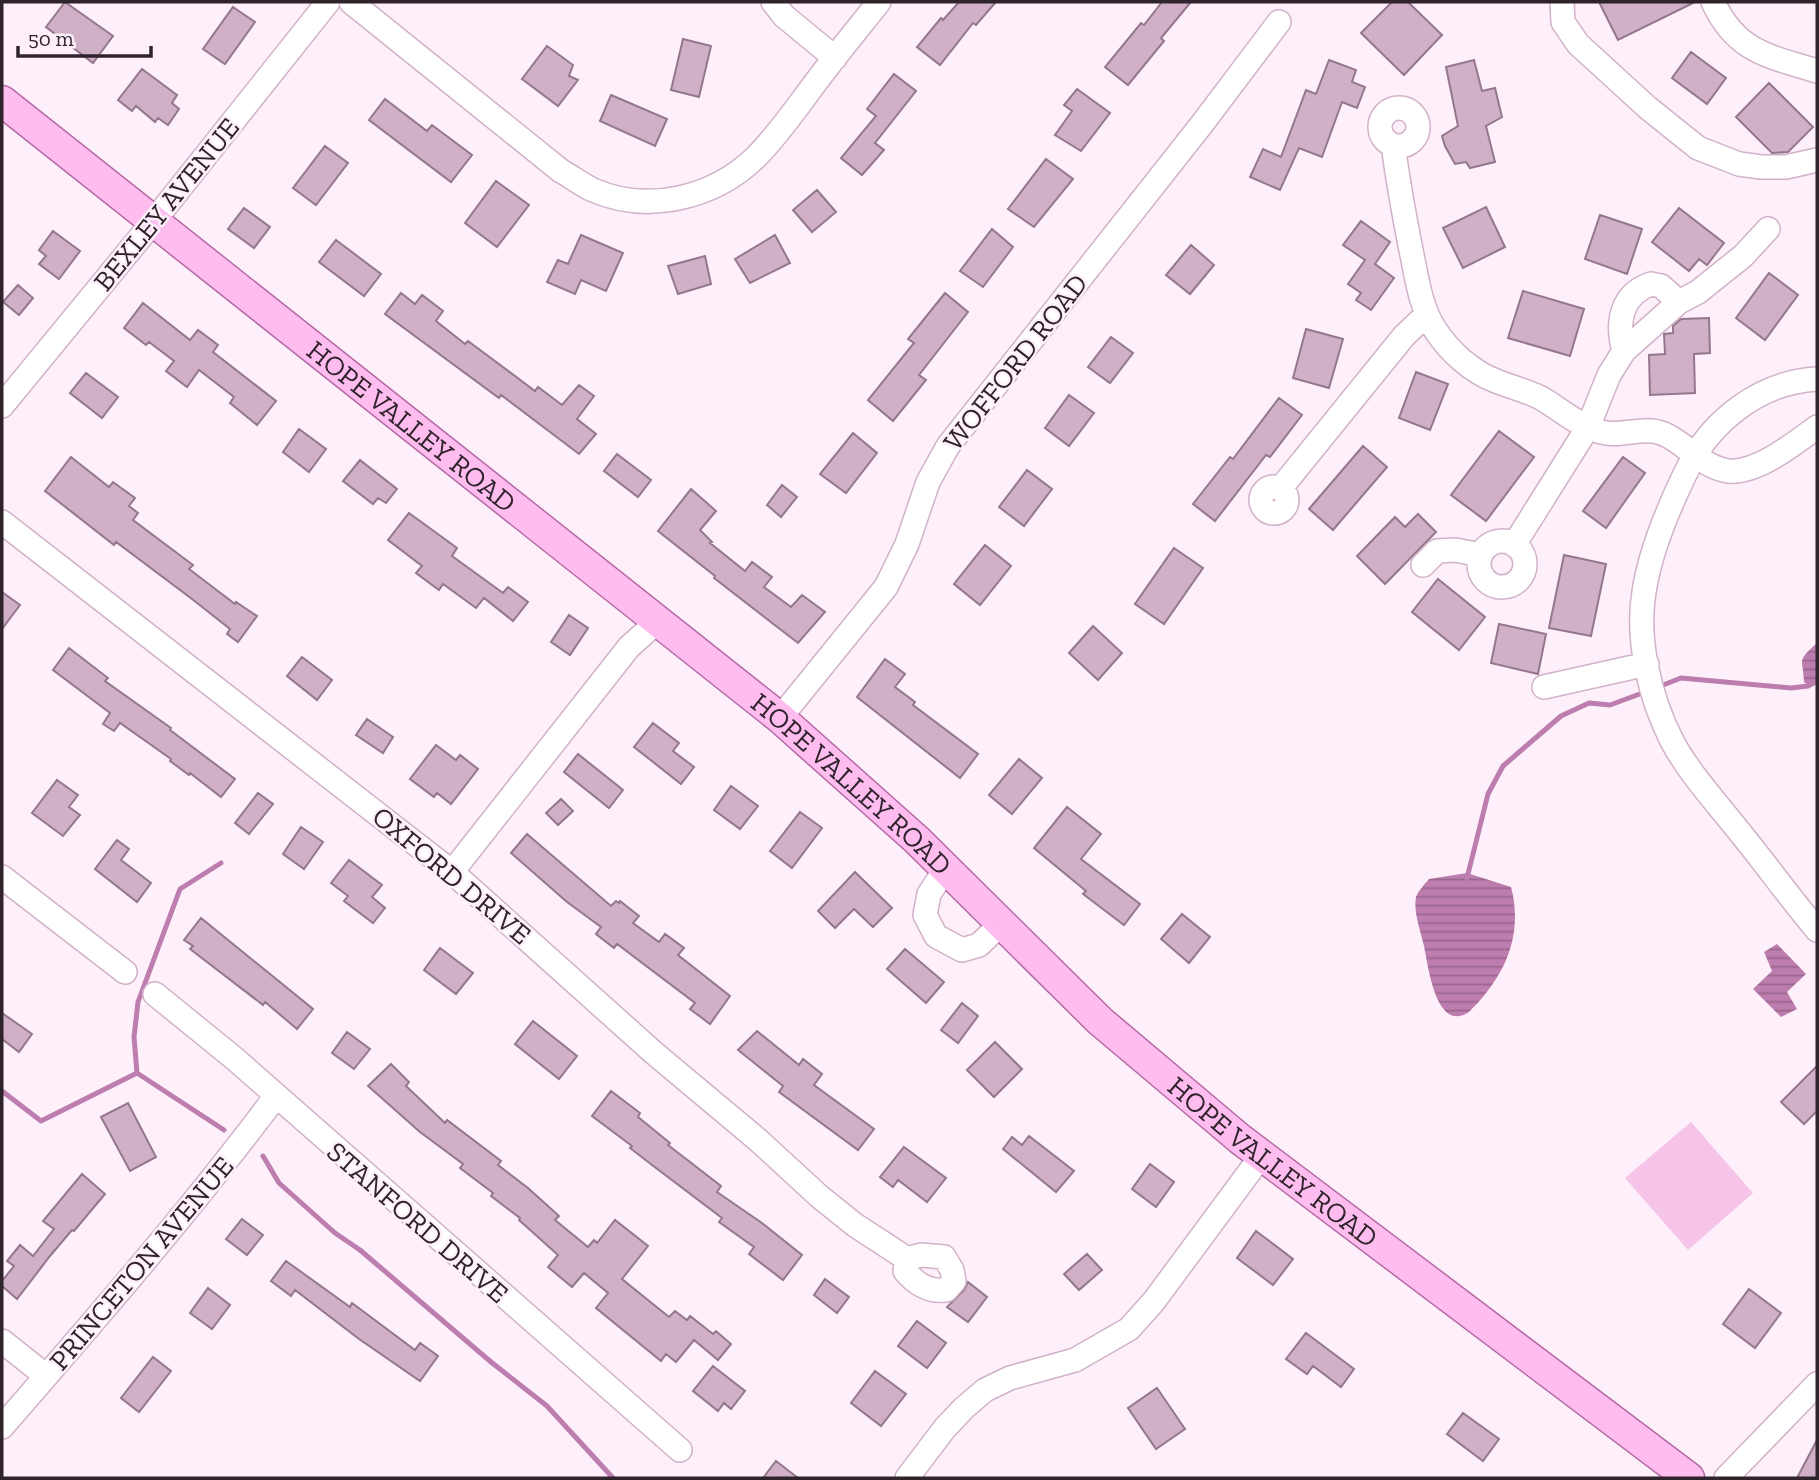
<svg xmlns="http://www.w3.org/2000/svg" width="1819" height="1480" font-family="'Zilla Slab',serif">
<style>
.grass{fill:#f6c4e9}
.water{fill:url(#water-rules)}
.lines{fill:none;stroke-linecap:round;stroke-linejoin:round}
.stream{stroke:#bd7dae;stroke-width:5}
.building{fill:#d0b0c7;stroke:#94778c;stroke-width:2}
.minor-casing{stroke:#d1b2c9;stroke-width:26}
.major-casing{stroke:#b56aa4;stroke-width:33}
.minor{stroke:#fff;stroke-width:23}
.major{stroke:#febcef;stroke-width:30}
.labels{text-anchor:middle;stroke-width:5;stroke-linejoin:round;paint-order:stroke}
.street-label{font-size:28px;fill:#2f232c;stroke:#fef0fa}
</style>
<defs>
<pattern id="water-rules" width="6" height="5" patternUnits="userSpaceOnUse" patternTransform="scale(1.75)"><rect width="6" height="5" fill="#bd7dae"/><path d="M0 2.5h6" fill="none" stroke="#9a668e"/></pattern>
</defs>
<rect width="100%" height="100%" fill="#fef0fa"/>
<path class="grass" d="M1691,1122L1753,1193L1688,1250L1625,1178Z"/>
<path class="water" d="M1817,643V685L1809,686L1804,682C1803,658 1796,662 1817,643Z
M1467,873L1511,887C1524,936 1504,978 1469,1012C1436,1034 1428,965 1424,946C1421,932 1413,912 1416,897C1418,891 1425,884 1429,879Z
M1777,944L1806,974L1787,992L1797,1009L1781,1017L1753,989L1772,971L1764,952Z"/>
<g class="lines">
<path class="stream" d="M1658,687L1681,678L1791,688L1808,686L1817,681
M1467,878L1488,794L1503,766L1561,716L1589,703L1610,705L1645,692
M137,1073L134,1037L138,1002L180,889L221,863
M2,1091L41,1121L137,1073L224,1130
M263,1156L279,1183L335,1233L360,1250L491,1362L547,1406L613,1478"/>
</g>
<path class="building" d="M65,2L113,36L93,63L46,27Z
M959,2H996L976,25L973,23L940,65L917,47L941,18L943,20Z
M1162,2H1191L1161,38L1164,41L1128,85L1105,67L1141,23L1144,25Z
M1392,2H1408L1442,35L1404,75L1361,33Z
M1599,2H1695L1618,40Z
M233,7L255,22L225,64L203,49Z
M683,39L711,46L699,97L671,90Z
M547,46L573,65L569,76L578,80L558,106L522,79Z
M1691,52L1726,78L1707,104L1672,78Z
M1329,60L1356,70L1352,82L1365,87L1357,108L1342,102L1322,157L1299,148L1280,190L1250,177L1263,149L1281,157L1306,90L1316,94Z
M1474,60L1482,91L1495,88L1502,117L1486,126L1495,162L1470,168L1466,162L1455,164L1445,146L1442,136L1458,126L1446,67Z
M142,69L177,95L172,103L179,109L168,125L158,118L155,122L136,106L132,111L118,100Z
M894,74L916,91L875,143L884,150L862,175L841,158L876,116L867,109Z
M1769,83L1813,127L1788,152L1772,153L1736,117Z
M1077,89L1110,113L1081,151L1055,135L1072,111L1064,105Z
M611,95L667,119L655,146L600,121Z
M385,99L427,131L432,125L472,155L451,182L369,120Z
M325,146L348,163L316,205L293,188Z
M1046,159L1073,179L1034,227L1008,209Z
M496,181L529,205L497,247L465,223Z
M817,190L836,212L812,232L793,210Z
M1486,207L1505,247L1463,268L1443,228Z
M244,208L270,227L254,248L228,229Z
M1679,208L1724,243L1707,265L1699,259L1689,271L1652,242Z
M1600,215L1642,229L1627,274L1585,259Z
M1361,221L1390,242L1375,264L1394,278L1371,310L1356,300L1361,293L1348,284L1365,260L1343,245Z
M992,229L1013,247L983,287L960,271Z
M53,231L80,251L59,279L39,264L46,256L39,250Z
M581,235L623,253L606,291L581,280L575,294L547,282L558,260L568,264Z
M775,235L790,263L750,283L735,259Z
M336,240L381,274L364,296L319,262Z
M1191,245L1214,265L1190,294L1166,275Z
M705,256L711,284L678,294L668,266Z
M1769,273L1798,295L1765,340L1736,318Z
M18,285L33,298L19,315L3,302Z
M1523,291L1584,309L1570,356L1508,338Z
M401,293L415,304L422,295L443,311L436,321L465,344L468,341L535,391L538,387L562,405L579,385L594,396L577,419L596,434L579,454L501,395L499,398L385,314Z
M945,293L968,312L919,375L926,380L893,421L868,400L914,343L908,339Z
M143,303L190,340L198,330L218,345L213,352L276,401L257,425L230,403L234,397L199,370L187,387L166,371L174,361L149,342L146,345L124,328Z
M1709,318L1710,353L1694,354L1695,393L1650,395L1649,355L1665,354L1664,334L1673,333V326L1681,319Z
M1306,329L1343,339L1329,388L1293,378Z
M1111,337L1133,353L1110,383L1088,367Z
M1416,372L1448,384L1430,430L1399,418Z
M86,373L118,397L102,418L70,393Z
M1069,395L1094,413L1069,446L1045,428Z
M1279,398L1302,415L1270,457L1266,455L1215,521L1193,504L1230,457L1233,459Z
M299,429L326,449L309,472L283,452Z
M1499,431L1534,457L1486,521L1451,495Z
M853,433L877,453L846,493L820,474Z
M1363,446L1387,467L1333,530L1309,509Z
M617,454L651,480L638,497L604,471Z
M71,457L109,487L113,482L135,498L129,506L138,513L133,520L193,565L189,569L235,604L236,602L257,616L238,642L227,634L230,629L192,599L116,542L114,545L45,491Z
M1623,457L1645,473L1606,528L1583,511Z
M360,460L397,489L386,503L378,498L373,504L343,481Z
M1027,470L1052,489L1024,526L999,507Z
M782,485L797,497L781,517L767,505Z
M691,489L716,511L700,530L712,542L710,543L745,571L752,562L772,577L764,587L791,607L802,595L825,612L798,643L714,578L715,576L658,531Z
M409,513L457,548L452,556L503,593L508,587L528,602L513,621L484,598L476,608L443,584L439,590L416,573L422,566L388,540Z
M1418,514L1436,532L1385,584L1357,556L1395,517L1405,527Z
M985,545L1011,566L980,605L954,584Z
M1174,548L1203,568L1164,624L1135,604Z
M1564,555L1606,564L1591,636L1549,628Z
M1438,579L1485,617L1459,650L1412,612Z
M2,592L20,605L2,629Z
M569,615L588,628L570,655L551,642Z
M1499,624L1546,634L1538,674L1491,663Z
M1093,626L1122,653L1098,680L1069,653Z
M69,648L108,678L105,681L171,728L170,730L235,779L221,797L190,773L189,775L170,761L171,759L120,723L114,731L103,724L110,713L53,670Z
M302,657L332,680L317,700L287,676Z
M885,659L905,674L895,687L915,702L913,705L978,754L960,778L857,697Z
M367,719L393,737L383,753L356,735Z
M653,723L679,743L673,751L694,767L681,784L634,747Z
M436,745L456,760L460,755L478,769L451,804L437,793L434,797L410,779Z
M578,754L623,790L609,808L564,772Z
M1019,759L1042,778L1012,814L989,795Z
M57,780L78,795L69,807L80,815L63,836L32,813Z
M731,786L758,806L740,829L714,810Z
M258,793L273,804L249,834L235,823Z
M561,799L573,811L558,825L546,813Z
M1067,807L1101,834L1081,859L1140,904L1124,925L1083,894L1086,891L1034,848Z
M800,812L822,828L792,868L770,851Z
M301,827L323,842L304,869L283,854Z
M527,834L611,906L616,901L619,903L620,901L639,916L633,923L659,942L665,934L684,948L678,955L730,996L710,1024L690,1009L695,1003L617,944L614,948L596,934L601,927L567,902L511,853Z
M117,840L129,849L121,860L151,883L137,902L95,869Z
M349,860L382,885L372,897L385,908L373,923L344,901L348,896L331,883Z
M855,872L892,908L873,927L854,909L835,928L818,911Z
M1182,914L1210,937L1189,963L1161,939Z
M201,918L313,1009L297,1029L265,1002L263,1005L190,949L193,946L184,940Z
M440,948L473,973L456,994L424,970Z
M905,949L944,982L926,1003L887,969Z
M962,1003L978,1016L958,1043L941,1030Z
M2,1013L32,1034L19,1052L2,1039Z
M533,1021L577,1056L559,1079L515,1044Z
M757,1031L799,1065L803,1059L822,1074L814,1085L874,1129L858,1150L779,1092L783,1086L738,1050Z
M347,1032L370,1049L354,1069L332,1053Z
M995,1042L1022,1069L994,1097L967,1070Z
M391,1064L409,1082L406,1086L445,1123L447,1120L501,1161L498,1165L528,1188L559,1216L555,1220L588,1247L594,1240L597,1243L615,1220L648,1246L622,1279L669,1317L675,1311L687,1320L690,1316L713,1334L716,1331L731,1344L718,1360L694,1340L676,1362L666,1354L661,1361L596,1308L608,1293L584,1273L572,1287L548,1267L558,1255L519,1220L520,1218L491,1196L493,1193L460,1168L463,1164L420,1132L368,1086Z
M1817,1066V1111L1804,1124L1781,1102Z
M611,1091L640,1113L638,1117L670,1143L668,1145L721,1186L717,1192L762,1223L802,1255L783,1280L749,1254L754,1247L719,1222L722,1218L652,1165L630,1148L632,1146L592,1116Z
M128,1103L156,1157L130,1171L101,1117Z
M1029,1136L1074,1171L1056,1192L1003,1149L1012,1137L1022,1145Z
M904,1147L946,1178L927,1202L898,1180L893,1187L880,1177Z
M1150,1164L1174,1182L1156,1207L1132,1189Z
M82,1174L105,1194L74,1231L72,1230L50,1256L17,1299L2,1286V1281L14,1266L7,1261L20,1245L33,1256L54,1229L43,1221Z
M242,1219L263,1235L247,1255L226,1239Z
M1256,1231L1293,1259L1273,1285L1237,1258Z
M1087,1254L1102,1270L1079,1290L1064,1274Z
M286,1261L350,1307L352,1303L415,1350L420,1343L438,1356L420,1381L359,1339L295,1290L291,1296L271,1281Z
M825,1279L849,1297L837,1313L814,1295Z
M968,1282L987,1297L968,1322L947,1307L964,1290Z
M208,1288L230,1305L212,1329L190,1313Z
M1749,1289L1781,1313L1755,1348L1723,1324Z
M917,1321L946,1343L927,1368L898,1346Z
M1306,1333L1354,1369L1341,1387L1313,1366L1307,1374L1286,1359Z
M153,1357L171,1371L139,1412L121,1398Z
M713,1366L745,1391L731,1409L724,1403L718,1411L693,1391Z
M875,1371L906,1394L881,1426L851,1403Z
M1157,1388L1185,1429L1156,1449L1128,1408Z
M1463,1413L1499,1439L1483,1461L1447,1434Z
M1817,1440V1478H1797Z
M776,1461L798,1478H763Z"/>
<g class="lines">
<defs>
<path id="minor" d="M351,2L561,171C572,177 582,185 593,190C648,214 714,198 756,157C776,137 793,113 810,90C832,60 856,31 879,2
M773,2L784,16L835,58
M1562,2L1563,22L1578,44L1648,108L1698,148L1739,164L1761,167H1786L1817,160
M1713,2C1737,53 1769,56 1817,71
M1380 127a19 19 0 1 1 38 0a19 19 0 1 1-38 0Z
M1393,145C1398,181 1404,215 1411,250C1417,278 1420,307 1436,331C1450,352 1472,372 1496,381C1511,387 1527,391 1541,398C1560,409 1579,426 1601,432C1622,438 1643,425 1664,434C1687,444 1702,467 1728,471C1757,474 1795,443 1817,427
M1624,351C1616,323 1621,294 1651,284L1661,286L1679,302
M1817,379C1760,382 1710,421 1686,472C1668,509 1650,551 1644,592C1636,640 1650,698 1672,741C1689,773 1716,802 1738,830C1765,863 1790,898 1817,930
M2,406L153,222L328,2
M1261 500a13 13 0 1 1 26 0a13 13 0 1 1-26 0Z
M1280,489L1404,336L1426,315
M2,522L452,872L654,1053L758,1140L820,1197L855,1225L907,1259
M1479 564a23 23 0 1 1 46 0a23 23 0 1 1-46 0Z
M1514,545L1588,427L1609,375L1624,351L1679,302L1698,292L1743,256L1768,229
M1423,565L1437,551L1455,550L1481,555
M1544,687L1647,664
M780,718L886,587L907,544L928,482L948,446L1202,124L1279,22
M946,868L929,894L925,915L936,936L962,950L979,945L1002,923
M452,872L629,647L658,621
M2,877L125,972
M155,994L235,1059L680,1450
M921,1255L944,1257L952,1270L954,1281L946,1290C928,1292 916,1284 905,1271L907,1259Z
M2,1341L46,1376
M2,1427C96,1319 190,1211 276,1096
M907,1478L945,1428L964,1408L985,1390L1010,1378L1075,1360L1129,1329L1154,1301L1262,1155
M1726,1478L1817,1384"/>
<g id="major">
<path id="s1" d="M2,101L780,718L917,840L1100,1021L1240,1139L1689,1478"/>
</g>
</defs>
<use href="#minor" class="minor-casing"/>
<use href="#major" class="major-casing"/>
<use href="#minor" class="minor"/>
<use href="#major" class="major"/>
</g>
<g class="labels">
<g class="street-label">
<text transform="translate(166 204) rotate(-51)" y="10">BEXLEY AVENUE</text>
<text transform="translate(1015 362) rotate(-52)" y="10">WOFFORD ROAD</text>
<text dy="10" stroke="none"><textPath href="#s1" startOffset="523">HOPE VALLEY ROAD</textPath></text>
<text dy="10" stroke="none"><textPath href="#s1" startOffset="1090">HOPE VALLEY ROAD</textPath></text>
<text transform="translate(452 875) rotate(40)" y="10">OXFORD DRIVE</text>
<text dy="10" stroke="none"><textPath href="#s1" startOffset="1657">HOPE VALLEY ROAD</textPath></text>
<text transform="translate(418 1222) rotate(41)" y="10">STANFORD DRIVE</text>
<text transform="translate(141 1263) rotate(-50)" y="10">PRINCETON AVENUE</text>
</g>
</g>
<rect width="1819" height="1480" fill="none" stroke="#2f232c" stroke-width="7"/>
<path d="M18 46v10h133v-10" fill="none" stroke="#2f232c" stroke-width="3.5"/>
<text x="28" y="46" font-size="21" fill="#2f232c" stroke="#fef0fa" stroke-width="5" paint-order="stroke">50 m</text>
</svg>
